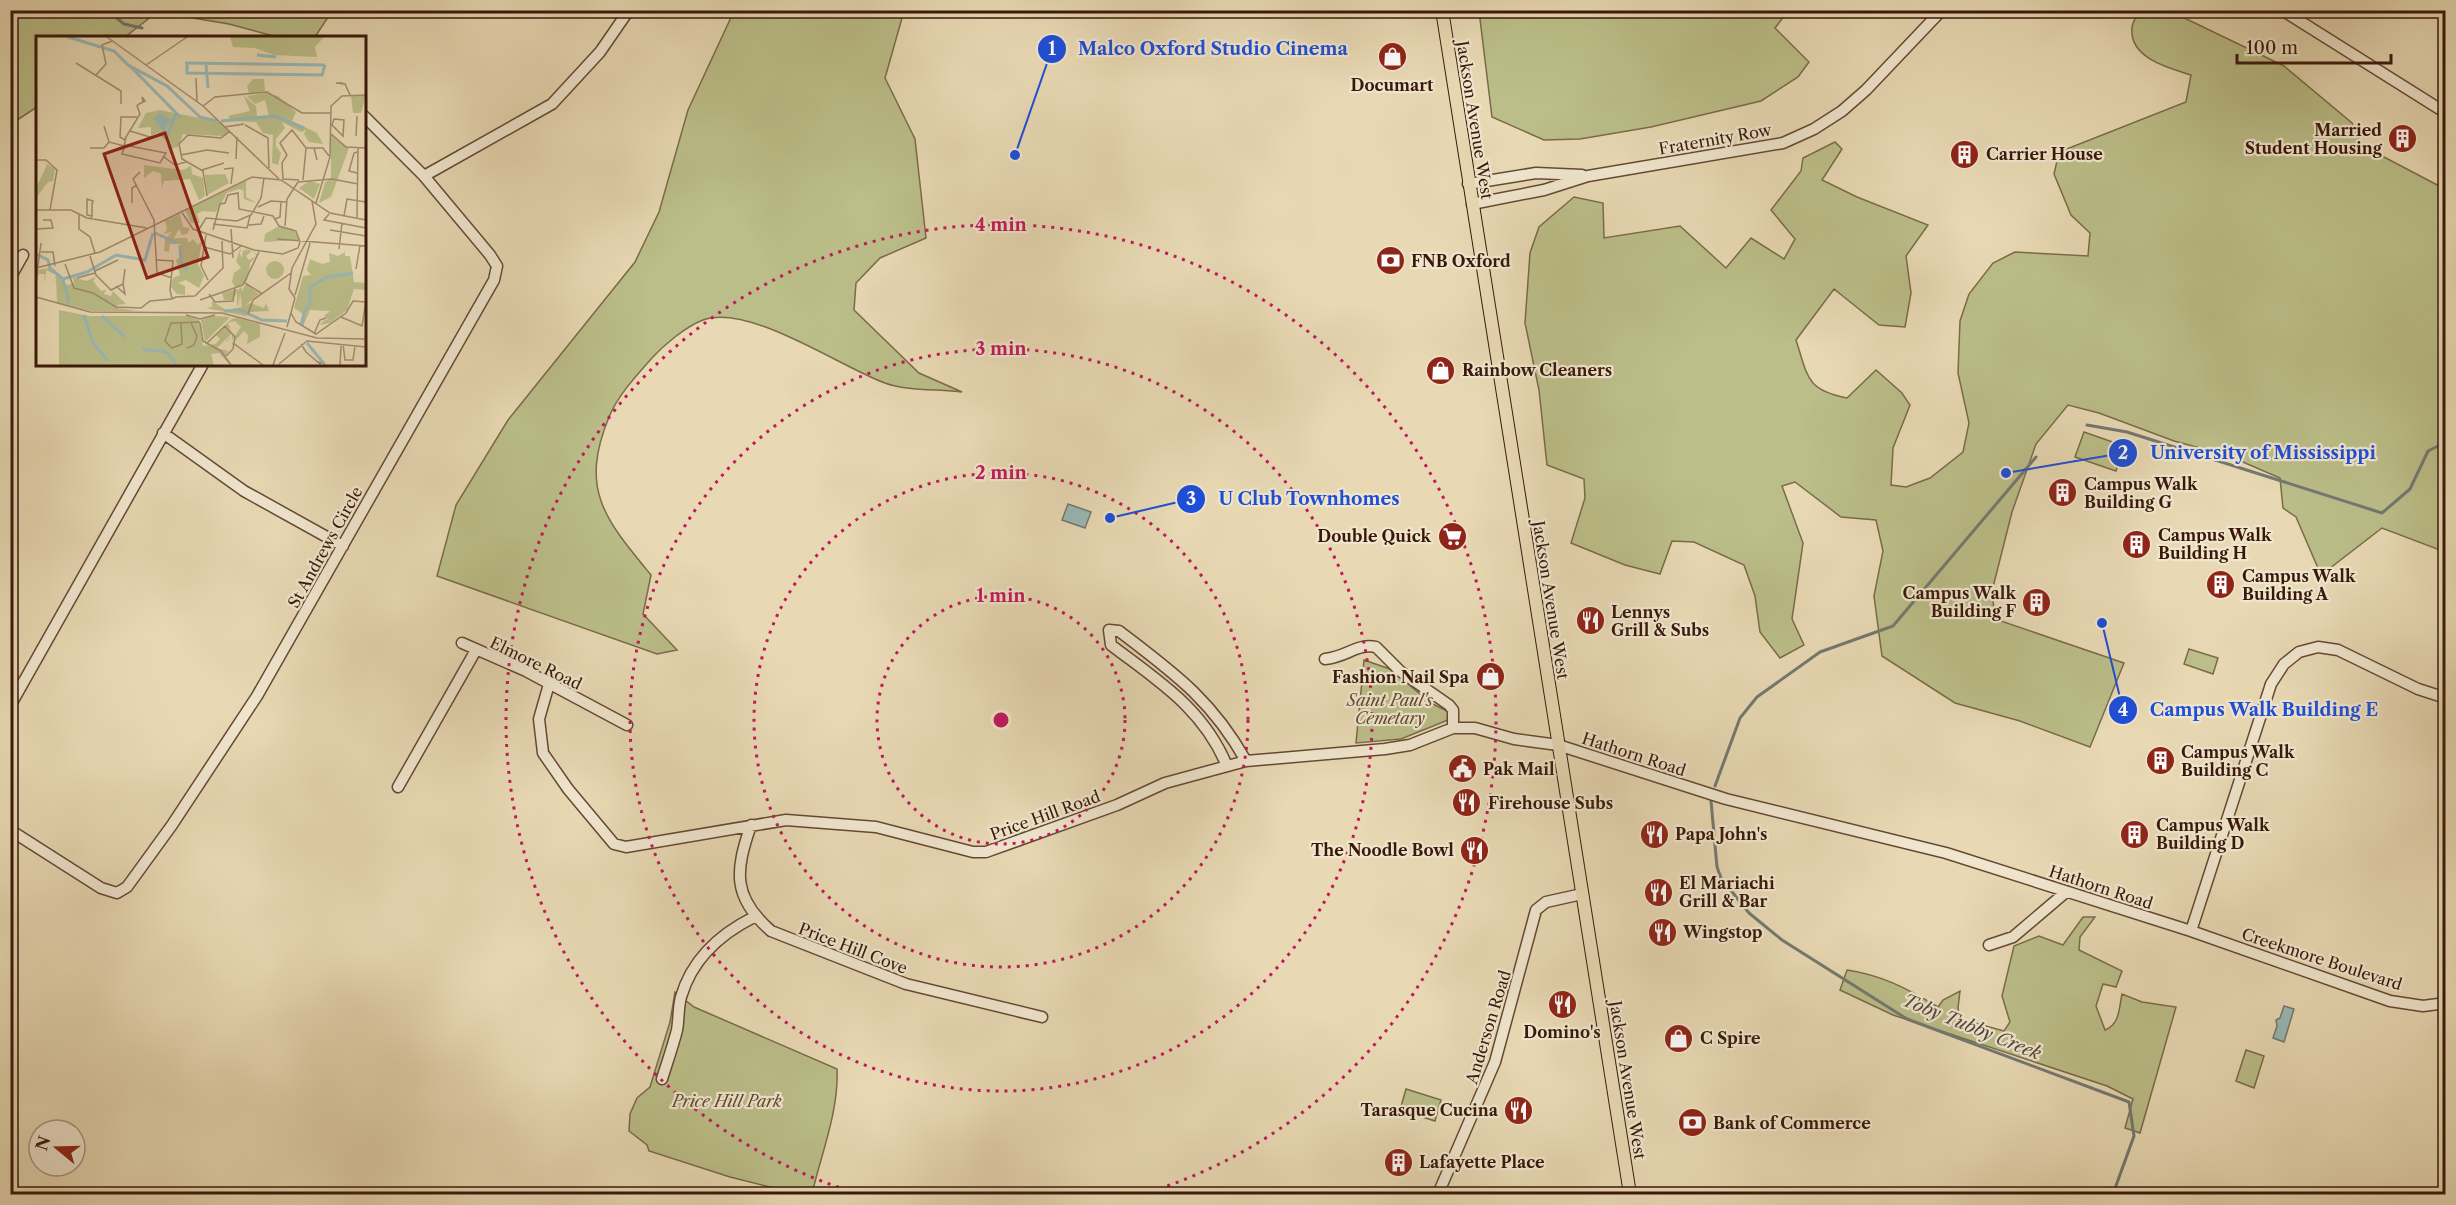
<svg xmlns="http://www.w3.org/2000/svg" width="2456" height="1205" font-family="'Libre Caslon Text',serif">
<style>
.green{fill:#bbbe89;stroke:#7a6b4a;stroke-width:1.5}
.water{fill:#99b9b6;stroke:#737971;stroke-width:1.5}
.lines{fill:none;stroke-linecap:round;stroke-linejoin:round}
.stream{stroke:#737971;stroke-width:3}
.minor-casing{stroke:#654834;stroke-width:13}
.major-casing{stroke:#39180a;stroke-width:14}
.minor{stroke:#f0e6ce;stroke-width:10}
.major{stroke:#e8d9b4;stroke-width:12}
.ring{fill:none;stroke:#c2185b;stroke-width:3;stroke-dasharray:3 6}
.labels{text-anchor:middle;stroke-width:4.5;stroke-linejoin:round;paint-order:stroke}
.poi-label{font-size:16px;font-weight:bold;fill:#39180a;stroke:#f0e6ce;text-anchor:start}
.street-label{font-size:16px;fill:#39180a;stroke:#f0e6ce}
.park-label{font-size:16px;font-style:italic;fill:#604a30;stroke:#f0e6ce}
.water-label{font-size:18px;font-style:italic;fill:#56483e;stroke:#f0e6ce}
.inset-river{fill:none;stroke:#99b9b6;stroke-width:3}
.inset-road{fill:none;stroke:#a28c70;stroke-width:1.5}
.view{fill:#8f2418;fill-opacity:0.15;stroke:#8f2418;stroke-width:3}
.inset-edge{fill:none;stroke:#39180a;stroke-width:3}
.centre{fill:#c2185b;stroke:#f0e6ce;stroke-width:3}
.ring-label{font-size:18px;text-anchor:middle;font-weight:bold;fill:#c2185b;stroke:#f0e6ce;stroke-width:4.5;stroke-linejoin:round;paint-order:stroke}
.leader{fill:none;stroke:#1d4ed8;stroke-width:2}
.callout-dot{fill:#1d4ed8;stroke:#f0e6ce;stroke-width:2}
.mark-label{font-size:18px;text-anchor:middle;font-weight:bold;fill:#fff}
.callout-label{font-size:18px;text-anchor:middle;font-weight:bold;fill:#1d4ed8;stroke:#f0e6ce;stroke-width:4.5;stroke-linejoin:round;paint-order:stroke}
</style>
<rect width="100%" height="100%" fill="#e8d9b4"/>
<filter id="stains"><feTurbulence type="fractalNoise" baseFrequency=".00333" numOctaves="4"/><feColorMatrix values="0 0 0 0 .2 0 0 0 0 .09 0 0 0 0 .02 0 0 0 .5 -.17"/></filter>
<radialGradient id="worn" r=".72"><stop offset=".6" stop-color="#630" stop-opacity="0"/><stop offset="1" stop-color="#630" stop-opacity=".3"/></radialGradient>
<path class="green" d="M10,11L11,10L332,11L315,37H277L229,24L157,12L125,37L38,38L37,107L11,124Z
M734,11H904L885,78L915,139L926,238L880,258L856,283L854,310L919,373L962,392C940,389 905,391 885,383C842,368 749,303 703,320C685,327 664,345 652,358C637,375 618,395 609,417C579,490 605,519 651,575L643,614L677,650L657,654L437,576L456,505L508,420L635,262L659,212L688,110Z
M1479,11H1788L1775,28L1809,62L1798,77L1761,101L1651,127L1580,139L1544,140L1492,117Z
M2139,11H2170L2284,66L2352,123L2361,145L2445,189V552L2382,528L2321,575L2296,517L2283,508L2280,478L2229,456L2174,441L2099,413L2068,405L2036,444L2012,512L1992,591L1995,619L2124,663L2090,747L2020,721L1955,703L1882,656L1874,596L1883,551L1876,520L1841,517L1795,482L1782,486L1803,543L1792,619L1804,645L1780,658L1760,632L1755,596L1744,565L1694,542L1672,541L1660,574L1625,565L1571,543L1585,498L1584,479L1547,465L1539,390L1525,323L1530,253L1539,227L1574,197L1603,203L1604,238L1680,226L1726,268L1751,238L1784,259L1795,239L1771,210L1801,171L1803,158L1835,142L1842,149L1822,180L1857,197L1928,225L1906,256L1911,293L1905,327L1879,325L1834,289L1796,340C1808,377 1806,390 1847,398L1876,370L1902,393L1910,405L1893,448L1891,485L1906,487L1930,478L1963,452L1969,423L1958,373L1960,321L1969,294L1993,263L2015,252L2088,256L2090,233L2071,215L2054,174L2059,152L2186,102L2191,75C2169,68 2129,58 2132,28C2132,23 2137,16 2139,11Z
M2084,432L2124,446L2116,471L2075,457Z
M2189,649L2218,658L2213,674L2184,664Z
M1364,660L1390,669L1431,703L1449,712L1448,720L1401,739L1356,743Z
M2083,917H2095L2080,937L2079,950L2122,971L2116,987L2103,984L2096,1006L2105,1030C2120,1024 2119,1008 2122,994L2142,1002L2176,1007L2140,1133L2125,1128L2133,1099L2107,1086L1893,1015L1840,990L1847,970C1882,975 1908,989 1938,1007L1943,1000L1960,991L1958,1008L1960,1019L2004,1031L2010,1022L2002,996L2014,946L2039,936L2063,945Z
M675,992L694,1007L837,1069C839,1111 821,1154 812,1194H798L730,1177L649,1151L647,1145L629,1131L630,1114L637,1098L650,1087L670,1022Z
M2246,1050L2264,1056L2254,1088L2236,1081Z
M1406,1089L1441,1100L1435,1121L1400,1110Z"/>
<path class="water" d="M1068,504L1091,512L1085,528L1062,520Z
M2284,1006L2294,1009L2284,1042L2273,1038L2277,1026L2276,1020L2280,1018Z"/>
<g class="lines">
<path class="stream" d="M107,10L124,24L142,28
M2087,425L2127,432L2382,513L2410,489L2428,451L2446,442
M1715,786L1740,718L1757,697L1820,652L1893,626L2036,457
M1711,801L1717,867L1721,878L1749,913L1782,940L1907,1019L2129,1102L2134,1136L2113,1194"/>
<defs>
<path id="minor" d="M1924,10L1935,17
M2282,10L2446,113
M424,176L552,104L600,52L629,10
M1468,184L1536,173L1582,175
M1472,204L1544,190L1588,176L1783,143L1814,129L1842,111L1866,90L1942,10
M10,278L23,255
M163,433L244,491L343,546
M462,643L526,671L627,725
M1325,659C1347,657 1357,643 1376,647L1400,671L1449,705L1453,710V728
M549,684L539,719L543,753L568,789L614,844L626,847L786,820L876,827L973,852H986L1117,805L1165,783L1246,761L1385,749L1410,745L1453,728H1475L1514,739L1558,745L1726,799L1946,853L2191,931L2390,1001L2423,1006L2446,1003
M10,706L203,364
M1227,766C1203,708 1158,681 1111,645L1109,630L1119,631C1174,673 1212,700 1246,761
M398,787L476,650
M751,825C735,871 732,897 771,931L906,984L1042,1017
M10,830L101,888L117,893L127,887L172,825L257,696L494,280L497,266L490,255L424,176L364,116
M2191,931L2271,684L2284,664L2299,652L2318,647L2338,650L2418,689L2446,698
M1989,945L2013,937L2066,892
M662,1079C667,1063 673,1046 677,1030C679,1019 678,1008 681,997C692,959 720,934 754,917
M1438,1194L1495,1062L1536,910L1546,902L1582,894"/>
<path id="major" d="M1442,10L1630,1194"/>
</defs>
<use href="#minor" class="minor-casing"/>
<use href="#major" class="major-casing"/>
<use href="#minor" class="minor"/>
<use href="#major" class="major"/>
</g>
<g class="ring">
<circle cx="1001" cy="720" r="124"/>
<circle cx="1001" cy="720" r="247"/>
<circle cx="1001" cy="720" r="371"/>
<path d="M856 1193A495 495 0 1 1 1146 1193"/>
</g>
<defs>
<symbol id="shop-disc" viewBox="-11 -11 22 22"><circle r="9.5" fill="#8f2418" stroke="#f0e6ce"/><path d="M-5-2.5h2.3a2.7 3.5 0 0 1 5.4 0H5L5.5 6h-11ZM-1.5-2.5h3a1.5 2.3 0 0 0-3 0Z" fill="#fff"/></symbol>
<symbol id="building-disc" viewBox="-11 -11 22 22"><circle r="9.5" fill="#8f2418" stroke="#f0e6ce"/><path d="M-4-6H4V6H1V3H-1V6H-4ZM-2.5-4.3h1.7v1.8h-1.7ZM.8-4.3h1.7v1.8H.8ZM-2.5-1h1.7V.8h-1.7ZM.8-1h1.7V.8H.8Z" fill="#fff"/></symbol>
<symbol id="bank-disc" viewBox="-11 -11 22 22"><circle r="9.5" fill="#8f2418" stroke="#f0e6ce"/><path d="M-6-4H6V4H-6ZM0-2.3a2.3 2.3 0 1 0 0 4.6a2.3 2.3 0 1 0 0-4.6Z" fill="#fff"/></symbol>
<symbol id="supermarket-disc" viewBox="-11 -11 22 22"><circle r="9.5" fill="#8f2418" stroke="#f0e6ce"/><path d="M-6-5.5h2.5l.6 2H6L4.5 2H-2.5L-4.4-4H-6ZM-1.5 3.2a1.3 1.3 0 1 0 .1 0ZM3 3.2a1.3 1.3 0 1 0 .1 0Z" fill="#fff"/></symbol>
<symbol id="restaurant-disc" viewBox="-11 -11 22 22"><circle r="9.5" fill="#8f2418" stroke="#f0e6ce"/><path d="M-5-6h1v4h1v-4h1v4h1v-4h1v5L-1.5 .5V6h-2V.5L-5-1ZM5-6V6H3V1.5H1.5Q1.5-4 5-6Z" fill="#fff"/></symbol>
<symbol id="civic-disc" viewBox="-11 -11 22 22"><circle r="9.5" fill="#8f2418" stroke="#f0e6ce"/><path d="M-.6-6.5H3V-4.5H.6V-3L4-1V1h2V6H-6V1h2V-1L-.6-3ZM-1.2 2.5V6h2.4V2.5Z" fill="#fff"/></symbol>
</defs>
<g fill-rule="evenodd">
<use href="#shop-disc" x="1376" y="40" width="33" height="33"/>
<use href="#building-disc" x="2386" y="122" width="33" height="33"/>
<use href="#building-disc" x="1948" y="138" width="33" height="33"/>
<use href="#bank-disc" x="1374" y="244" width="33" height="33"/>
<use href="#shop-disc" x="1424" y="354" width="33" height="33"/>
<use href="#building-disc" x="2046" y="476" width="33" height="33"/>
<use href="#supermarket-disc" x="1436" y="520" width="33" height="33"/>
<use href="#building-disc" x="2120" y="528" width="33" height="33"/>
<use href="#building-disc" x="2204" y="568" width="33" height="33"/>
<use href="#building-disc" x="2020" y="586" width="33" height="33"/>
<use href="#restaurant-disc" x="1574" y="604" width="33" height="33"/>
<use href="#shop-disc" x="1474" y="660" width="33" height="33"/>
<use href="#building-disc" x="2144" y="744" width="33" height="33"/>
<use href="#civic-disc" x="1446" y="752" width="33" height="33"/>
<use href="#restaurant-disc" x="1450" y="786" width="33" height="33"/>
<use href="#restaurant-disc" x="1638" y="818" width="33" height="33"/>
<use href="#building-disc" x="2118" y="818" width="33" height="33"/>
<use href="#restaurant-disc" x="1458" y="834" width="33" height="33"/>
<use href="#restaurant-disc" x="1642" y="876" width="33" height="33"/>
<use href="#restaurant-disc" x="1646" y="916" width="33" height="33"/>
<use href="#restaurant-disc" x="1546" y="988" width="33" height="33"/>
<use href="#shop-disc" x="1662" y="1022" width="33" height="33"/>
<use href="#restaurant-disc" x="1502" y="1094" width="33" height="33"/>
<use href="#bank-disc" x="1676" y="1106" width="33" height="33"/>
<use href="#building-disc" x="1382" y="1146" width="33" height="33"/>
</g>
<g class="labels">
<g class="poi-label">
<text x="1392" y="91" text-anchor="middle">Documart</text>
<text x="2382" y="136" text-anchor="end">Married<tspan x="2382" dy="18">Student Housing</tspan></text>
<text x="1986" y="160">Carrier House</text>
<text x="1411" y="267">FNB Oxford</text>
<text x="1462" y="376">Rainbow Cleaners</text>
<text x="2084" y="490">Campus Walk<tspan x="2084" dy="18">Building G</tspan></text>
<text x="2158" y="541">Campus Walk<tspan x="2158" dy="18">Building H</tspan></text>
<text x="1431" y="542" text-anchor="end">Double Quick</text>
<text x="2242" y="582">Campus Walk<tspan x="2242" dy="18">Building A</tspan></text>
<text x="2016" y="599" text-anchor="end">Campus Walk<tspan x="2016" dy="18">Building F</tspan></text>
<text x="1611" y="618">Lennys<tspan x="1611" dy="18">Grill &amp; Subs</tspan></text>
<text x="1469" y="683" text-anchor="end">Fashion Nail Spa</text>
<text x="2181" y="758">Campus Walk<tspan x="2181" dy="18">Building C</tspan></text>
<text x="1483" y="775">Pak Mail</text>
<text x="1488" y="809">Firehouse Subs</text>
<text x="2156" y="831">Campus Walk<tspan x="2156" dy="18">Building D</tspan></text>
<text x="1675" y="840">Papa John's</text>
<text x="1454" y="856" text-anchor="end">The Noodle Bowl</text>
<text x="1679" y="889">El Mariachi<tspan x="1679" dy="18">Grill &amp; Bar</tspan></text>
<text x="1683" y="938">Wingstop</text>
<text x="1562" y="1038" text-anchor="middle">Domino's</text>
<text x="1700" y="1044">C Spire</text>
<text x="1498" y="1116" text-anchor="end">Tarasque Cucina</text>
<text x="1713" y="1129">Bank of Commerce</text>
<text x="1419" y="1168">Lafayette Place</text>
</g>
<g class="street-label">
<text transform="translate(1475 120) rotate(81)" y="6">Jackson Avenue West</text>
<text transform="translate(1715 139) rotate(-10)" y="6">Fraternity Row</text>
<text transform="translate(325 547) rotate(-61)" y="6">St Andrews Circle</text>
<text transform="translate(1551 600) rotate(81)" y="6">Jackson Avenue West</text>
<text transform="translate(536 663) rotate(26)" y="6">Elmore Road</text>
<text transform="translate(1634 754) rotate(18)" y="6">Hathorn Road</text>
<text transform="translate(1045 815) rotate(-20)" y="6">Price Hill Road</text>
<text transform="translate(2101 887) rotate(18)" y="6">Hathorn Road</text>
<text transform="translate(853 948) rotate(21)" y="6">Price Hill Cove</text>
<text transform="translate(2322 959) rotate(18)" y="6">Creekmore Boulevard</text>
<text transform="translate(1488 1027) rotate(-73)" y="6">Anderson Road</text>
<text transform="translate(1628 1080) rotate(81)" y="6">Jackson Avenue West</text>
</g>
<g class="park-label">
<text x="1390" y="706">Saint Paul's<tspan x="1390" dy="18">Cemetary</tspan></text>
<text x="727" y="1107">Price Hill Park</text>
</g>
<g class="water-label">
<text transform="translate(1972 1027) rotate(22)" y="6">Toby Tubby Creek</text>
</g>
</g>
<g transform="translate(36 36)">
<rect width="330" height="330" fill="#e8d9b4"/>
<path d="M194,1H288L279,11L281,21L238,19L219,12L197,11ZM217,43H228L229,55L213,58L211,50ZM230,57L242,60L260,76L256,85L281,97L287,108L273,106L268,98L270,94L265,96L246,86L249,92L240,103V110L245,117L242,129L236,127L237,99L227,97L220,86L195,85L192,80L214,75L208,60L220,70L221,80H233L229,64L219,68L211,60ZM315,60H330L325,77H317ZM124,74L183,86L193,95L189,100L147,98L142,111L132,113L131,105L121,97L115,100V91L102,92L110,77ZM295,98L313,112L295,161L283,167L289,146L295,143ZM6,125L19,133L17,145L12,146L0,162V152L11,129ZM108,129L147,134L155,130L156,138L167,142L169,160L163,164L154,143L128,145L126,152L125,138L117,135L108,142ZM189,138L193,147L171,159L169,139ZM210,145V161L221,167L208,163L207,154L202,153L191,157L180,176L166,175L161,178L164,187H155L149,174ZM273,145L284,148L278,163L263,152ZM144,178L147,191L154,192L151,198L146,199L143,193L138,202H151L153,207L157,203L162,209L166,205L162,228L168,240L163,252L150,244L142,247L149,250V259L141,258L135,251L137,242L144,239L140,224L145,220V208H134L133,216L128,215L129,203L136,196L127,198L131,194L129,185ZM243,190L258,193L264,204L228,206L229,198ZM205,211L204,218L206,222L207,214L212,215L207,212L216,215L210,220L213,224L221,220L217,215L222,219L214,227L213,236L211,244L209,247L200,252L196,246L198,237L205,232L200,225ZM309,216V220H314L318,246L330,247V254L318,253L311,274L294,287L283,289L290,283L294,285L288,280L294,275L274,274L267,290L263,288L267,278L258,272L267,240L275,239L271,234L274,223L286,228L294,226L293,217L302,220ZM230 234a9 9 0 1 1 18 0a9 9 0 1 1-18 0ZM16,232L31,249L38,247L37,241L50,245L60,241L57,245L65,255L70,254L68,258L75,260L77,255L90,268L81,269L82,272L102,275H55L21,267L20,241L16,250L20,239L10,234V239L8,247L9,238H3L1,245L2,234ZM210,248L223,258L208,270L214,267L228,272L230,267L233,275L214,276L210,280L170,272L176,271V265L190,274L206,271L204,256L203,269L202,260V269L201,270V256L197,264H188L186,257L201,253L202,256V254L205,251L206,255ZM23,274L53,280H152L163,284L167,310L180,308L184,303L180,299L189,290L196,297L181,312L192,315L189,320L193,328L183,317L175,318L178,329H23ZM176,280L194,281L169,306L165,284ZM201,282L224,288V301L211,308L212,299L208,295L199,305L198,301L196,304L197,309H196V299L191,306L190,305L197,298L199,300L205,291L199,285L192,287L195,294L189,289L196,283Z" fill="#bbbe89"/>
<path d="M124,77L135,83L127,96L117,82Z" fill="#99b9b6"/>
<path class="inset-river" d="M32,1L78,15L92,29L131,50L164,81L181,85M221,19L240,21M149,27L289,29M151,27V37L286,39L289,29M170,28L172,52M95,31L145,82M185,85L239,80L268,92M131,101L140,78M119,197L141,207M144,209L145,226L151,234M0,218L12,224L14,232L27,243L51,236L80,219L109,224L117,197M27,243L33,267M188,275L204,274L226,284L251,285M48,279L57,307L72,325M66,280L89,301M266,289L268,276L274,268V251L292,241L317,237M271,307L289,329M106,313L131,316L140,329"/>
<path class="inset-road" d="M71,1L167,70L243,143M40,27L85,55V68M110,29L151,1M60,39L70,28L66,9L76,5M160,42L161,66M307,47H300L309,48L314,59M167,70L179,61L231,56L266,77H294M298,83L308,84L307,100L296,89ZM209,89L232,102L233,132M68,90L73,106L88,110M189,91L208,88M94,95L117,102M294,97L310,111L330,112M320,100L321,80M89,104L84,101L85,81H101M88,109L130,117L124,127L86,118L87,115L90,101L104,78L101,70L103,68L109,65L106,61L107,66M54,112H68L73,106M321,116L318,117L313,135L321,137M145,119L171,114L193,117M128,121L139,129L150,126M200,123L201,101M0,124H10L21,134L14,174M281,124L278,112H287L293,120M188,133L197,132L195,148M166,134L188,127M104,136L97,143L118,184L121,237L136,242M263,144L247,143L246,127L251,119L244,107L256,94L270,112H278M267,144L270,112M171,160L167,135L146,123L143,108L152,99L185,102L194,95M96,167V152L101,149M280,167L294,121L295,70L306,60L330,59M222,171L235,165L250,166M0,174H35L51,182L111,192M145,175L157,193L218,214L247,218L262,212L264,206M43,178V193L54,201L59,217M293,178L288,184L330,192M308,180L311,163L330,166M321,182L322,112M55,183L56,180V168L57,165L51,163V179L56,180M239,183L244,181L245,165M177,188L211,192L214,180M212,189L225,188L228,180M249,190L251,163L262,146L296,143L322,148M0,193L17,192L15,184H7M195,193L197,222M177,194L184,168L189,167L192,159L202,157L203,173L237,180L243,190L260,195L264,206M294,194L330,200M162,195L170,182L201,185L215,179L225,162L228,142M170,199L165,230L172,244M241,203L330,210M168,211L194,218L205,210M303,213L306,187M5,216H17L19,230M54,220L60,239L75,254L87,248L89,233M121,224L137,225L134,254L136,263L140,261M29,228L38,252L57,257L80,271L105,272L114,265L136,263M0,232L64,216L216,141L245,144L294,177L330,184M320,233L324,209M59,235L82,224M41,242L59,237M0,245L5,207M209,247L225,257M80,250L89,258L87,248M173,258L179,266L197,265L199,252M259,259L274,207M159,260L187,232L186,205M0,261L54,276L186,277L281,302L330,303M139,261L159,260M259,262L253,253L256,232L280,188L276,165M164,264L207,249L223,216M255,277L260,286L280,298L310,277L317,265L330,266M212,278L217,264L255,237M150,279L164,283L179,279M305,281L326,290L330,265M145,287L146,308L136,312L129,305L135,287H137L164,286M164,287L167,305L185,315L195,329M251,291L259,262M278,298L284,284L290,282M197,307L227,329M170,308L189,290L199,301L197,313L190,320M265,308L270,316L284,328L285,327L282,326M307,308L309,324H317L319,310M151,312L158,309L161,300L155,287M243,328L271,305L330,311M237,329L249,297M304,329L305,310"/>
<path class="view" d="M129,97L172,221L111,242L68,118Z"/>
<rect width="330" height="330" class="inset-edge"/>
</g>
<circle cx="1001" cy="720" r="9" class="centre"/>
<g class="ring-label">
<text x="1001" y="231">4 min</text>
<text x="1001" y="355">3 min</text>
<text x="1001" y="479">2 min</text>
<text x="1001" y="602">1 min</text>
</g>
<path class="leader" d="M1015 155L1052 49M2006 473L2123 453M1110 518L1191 499M2102 623L2123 710"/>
<g class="callout-dot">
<circle cx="1015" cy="155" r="6"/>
<circle cx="2006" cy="473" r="6"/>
<circle cx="1110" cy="518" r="6"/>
<circle cx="2102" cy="623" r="6"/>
<circle cx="1052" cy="49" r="15"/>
<circle cx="2123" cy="453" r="15"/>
<circle cx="1191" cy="499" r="15"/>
<circle cx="2123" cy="710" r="15"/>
</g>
<g class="mark-label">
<text x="1052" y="55">1</text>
<text x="2123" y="459">2</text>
<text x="1191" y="505">3</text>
<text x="2123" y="716">4</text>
</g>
<g class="callout-label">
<text x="1213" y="55">Malco Oxford Studio Cinema</text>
<text x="2263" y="459">University of Mississippi</text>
<text x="1309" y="505">U Club Townhomes</text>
<text x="2264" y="716">Campus Walk Building E</text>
</g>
<rect width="2456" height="1205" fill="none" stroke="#e8d9b4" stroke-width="36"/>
<rect x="12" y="12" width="2432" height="1181" fill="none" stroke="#39180a" stroke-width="3"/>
<rect x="18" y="18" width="2420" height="1169" fill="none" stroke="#39180a" stroke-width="1.5"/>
<g transform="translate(57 1148) rotate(289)"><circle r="28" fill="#f0e6ce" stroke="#a79480" stroke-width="1.5"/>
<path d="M0-4.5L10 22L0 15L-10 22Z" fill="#8f2418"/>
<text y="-9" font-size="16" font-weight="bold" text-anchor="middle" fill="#39180a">N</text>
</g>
<path d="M2237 54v9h154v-9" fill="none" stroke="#39180a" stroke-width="3"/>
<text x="2246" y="54" font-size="18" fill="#39180a" stroke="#f0e6ce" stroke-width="4.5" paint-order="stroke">100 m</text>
<rect width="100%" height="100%" filter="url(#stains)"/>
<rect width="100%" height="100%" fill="url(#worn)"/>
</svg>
